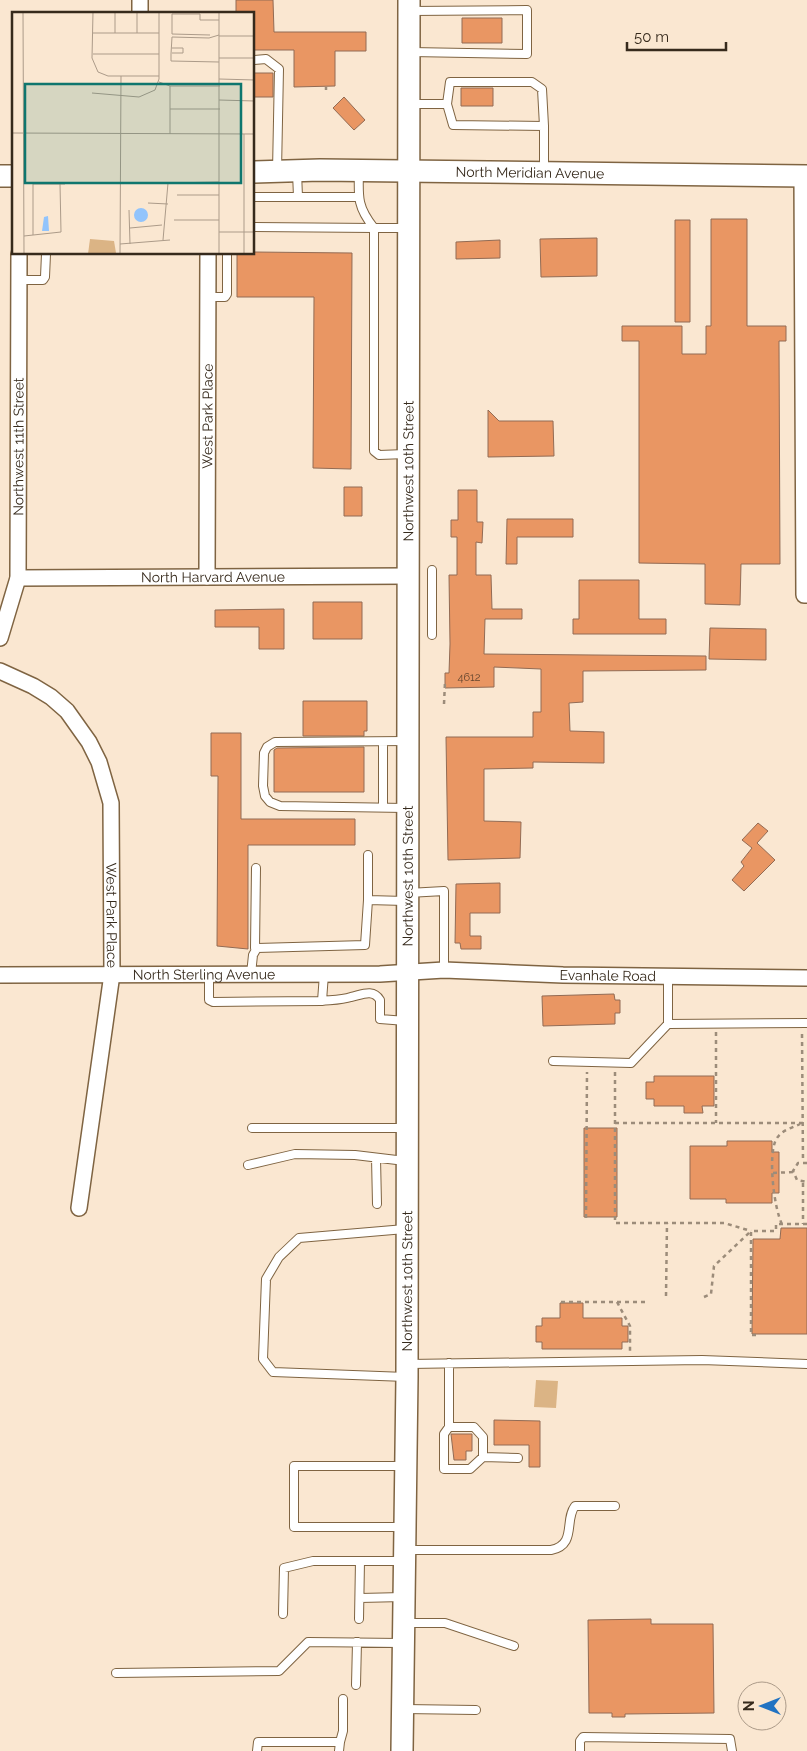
<svg xmlns="http://www.w3.org/2000/svg" width="807" height="1751" font-family="Raleway,sans-serif">
<style>
.green{fill:#dbb485}
.building{fill:#e99663;stroke:#926b54}
.lines{fill:none;stroke-linecap:round;stroke-linejoin:round}
.service-casing{stroke:#7f6442;stroke-width:10}
.minor-casing{stroke:#7f6442;stroke-width:18}
.secondary-casing{stroke:#7f6442;stroke-width:24}
.path{stroke:#9c8c7a;stroke-width:2.5;stroke-dasharray:4 4;stroke-linecap:butt}
.service{stroke:#fff;stroke-width:8}
.minor{stroke:#fff;stroke-width:15}
.secondary{stroke:#fff;stroke-width:21}
.labels{text-anchor:middle;stroke-width:4;stroke-linejoin:round;paint-order:stroke}
.number-label{font-size:11px;fill:#63452e}
.street-label{font-size:14px;fill:#362a1c;stroke:#fae7d1}
.inset-road{fill:none;stroke:#ac9b89;stroke-width:1}
.view{fill:#0f766e;fill-opacity:0.15;stroke:#0f766e;stroke-width:2.5}
.inset-edge{fill:none;stroke:#362a1c;stroke-width:2.5}
</style>
<rect width="100%" height="100%" fill="#fae7d1"/>
<path class="green" d="M536,1380L558,1381L556,1408L534,1407Z"/>
<path class="building" d="M236,0H273L274,32H366V51H335V86L294,87V50H254V14H236Z
M462,18H502V43H462Z
M254,73H273V97H254Z
M461,88H493V106H461Z
M344,97L365,120L354,130L333,108Z
M711,219H747V326H786V341H779L780,564H741L740,605L705,604V564L639,563V341H622V326H682V354H706V326H711Z
M675,220H690V322H675Z
M597,238V276L541,277L540,239Z
M500,240V258L456,259V242Z
M254,252L352,253L351,469L313,468L314,297H237V254Z
M488,410L499,421H553L554,456L488,457Z
M344,487H362V516H344Z
M458,490H477V522H483L482,543L476,542V575H491L492,609H522V619H485L484,654L706,656V670L583,671V702L569,703L570,731L604,732V763L533,762V768L484,769V821L521,822L520,858L448,860L446,737H533V712H541V669L494,667V687L445,688V673H449L450,644L449,575H457V537H451V520H458Z
M507,519H573V537H517V564H506Z
M579,580H639V619H666V634H573V619H579Z
M313,602H362V639H313Z
M284,609V649H259V627H215V610Z
M710,628L766,629V660L709,659Z
M303,701H367V731H364V736H303Z
M211,733H241V819H355V845H248V949L217,946L218,776H211Z
M364,747V792H274V750L277,748Z
M758,823L768,831L757,843L775,860L744,891L732,880L744,866L741,862L752,848L742,840Z
M500,883V913H470V936H481V949H461L460,943H455L456,884Z
M614,994L615,1000H620V1013H615V1024L543,1026L542,996Z
M654,1076H714V1106H702L703,1113H684V1106H654V1099H646V1082H654Z
M584,1128H617V1217H584Z
M727,1141H772V1152H779V1193H772V1203H726V1199H690V1146H727Z
M781,1228H807V1334H752L753,1239H780Z
M560,1303H583V1318H622V1326H628V1342H622V1349H542V1342H536V1326H542V1318H560Z
M494,1420L540,1421V1467H529V1445H494Z
M451,1434H472V1451H466V1460H454Z
M651,1619V1624H713L714,1713L625,1714V1717H612V1713H589L588,1620Z"/>
<g class="lines">
<defs>
<path id="service" d="M410,11L527,10V54L411,52
M254,60L266,59L279,69L277,171
M410,104H447L453,125L544,126V171
M447,104L450,82H532L542,89L544,126
M297,172L298,197
M359,173C358,198 358,208 374,228
M254,197H358
M254,227L374,228
M19,280H43L45,277L46,254
M208,297H225L227,294V254
M406,454L379,455L374,451V228H407
M432,570V635
M383,742V807
M405,808L280,806L270,802L265,796L263,786L264,753L267,747L275,742L407,741
M368,855V900
M408,893L444,891V970
M255,948L256,868
M209,974V1000L213,1002L322,1001L324,974
M251,974L253,955L257,948L365,945L368,900L405,901
M322,1001C331,1000 342,1000 351,997C361,995 373,988 380,1000V1019L406,1021
M668,1024V977
M553,1061L631,1063L668,1024L807,1023
M252,1128H407
M376,1158L377,1204
M248,1165L295,1154L355,1155L405,1161
M405,1229L299,1238L279,1257L266,1279L263,1359L273,1372L406,1377
M449,1363V1427L444,1434V1469H470L483,1457L518,1458
M409,1364L702,1360L807,1364
M449,1427H474L483,1437V1457
M403,1527H294V1466H404
M406,1550H551C577,1545 564,1520 575,1506H615
M360,1598L403,1597
M283,1614L284,1568L313,1561H403
M359,1619L360,1561
M405,1623H445L514,1646
M116,1673L279,1671L308,1642L401,1643
M356,1685L357,1642
M404,1709L476,1710
M340,1742L343,1731V1699
M257,1751L258,1742H340L339,1751
M580,1751V1741L583,1737L730,1739L732,1751"/>
<g id="minor">
<path d="M140,14V0"/>
<path d="M802,176L804,595H807"/>
<path id="s1" d="M207,577L208,254"/>
<path id="s2" d="M18,578L408,576"/>
<path id="s3" d="M0,638L18,578L19,254"/>
<path id="s4" d="M0,671L33,686L51,697L67,711L89,742L99,762L111,803L112,974L79,1208"/>
<path id="s5" d="M0,975L380,974L444,970L563,975L807,978"/>
</g>
<g id="secondary">
<path id="s6" d="M254,172L320,170L807,176"/>
<path d="M0,176H14"/>
<path id="s7" d="M402,1751L407,1377L409,0"/>
</g>
</defs>
<use href="#service" class="service-casing"/>
<use href="#minor" class="minor-casing"/>
<use href="#secondary" class="secondary-casing"/>
<path class="path" d="M326,87V90
M444,704L445,682
M716,1032V1123
M802,1034L803,1162
M615,1072V1223H724L751,1231
M615,1123H807
M807,1163H798L793,1171L797,1180L807,1182
M773,1173L793,1172
M803,1183V1224
M586,1218L587,1072
M782,1224C774,1209 767,1152 777,1138C782,1130 792,1128 800,1124
M666,1296L667,1223
M704,1297L711,1294L714,1266L751,1231
M561,1302H645
M617,1302L630,1326V1352
M756,1335H751V1231H776V1224H807"/>
<use href="#service" class="service"/>
<use href="#minor" class="minor"/>
<use href="#secondary" class="secondary"/>
</g>
<g class="labels">
<g class="number-label">
<text x="469" y="681">4612</text>
</g>
<g class="street-label">
<text dy="5" stroke="none"><textPath href="#s6" startOffset="276">North Meridian Avenue</textPath></text>
<text dy="5" stroke="none"><textPath href="#s1" startOffset="161">West Park Place</textPath></text>
<text dy="5" stroke="none"><textPath href="#s3" startOffset="194">Northwest 11th Street</textPath></text>
<text dy="5" stroke="none"><textPath href="#s7" startOffset="1280">Northwest 10th Street</textPath></text>
<text dy="5" stroke="none"><textPath href="#s2" startOffset="195">North Harvard Avenue</textPath></text>
<text dy="5" stroke="none"><textPath href="#s7" startOffset="875">Northwest 10th Street</textPath></text>
<text dy="5" stroke="none"><textPath href="#s4" startOffset="294">West Park Place</textPath></text>
<text dy="5" stroke="none"><textPath href="#s5" startOffset="204">North Sterling Avenue</textPath></text>
<text dy="5" stroke="none"><textPath href="#s5" startOffset="608">Evanhale Road</textPath></text>
<text dy="5" stroke="none"><textPath href="#s7" startOffset="470">Northwest 10th Street</textPath></text>
</g>
</g>
<g transform="translate(12 12)">
<rect width="242" height="242" fill="#fae7d1"/>
<path d="M78,227L102,229L104,241L76,242Z" fill="#dbb485"/>
<path d="M122 203a7 7 0 1 1 14 0a7 7 0 1 1-14 0ZM36,204L37,219H30L32,205Z" fill="#92c4fc"/>
<path class="inset-road" d="M11,0L12,242M81,0L80,46L86,60L96,64H147M103,0V21M125,0V21M81,21H147M198,23L160,22V2H188V8H207M207,23L197,26L160,25L159,42V49L207,50M207,24H243M160,41H171V36H160M81,42H147M207,46H243M207,67L243,68M147,70L158,74H208M158,74V122M80,81L127,85L143,78L147,67V0M207,88L243,89M158,97H208M0,121L243,122M165,183H207M136,191L156,192M117,198L118,232M162,208H207M118,216L150,213M207,220H243M21,223V172H53M12,224L49,220L48,172M151,228L156,171L207,170M108,232L158,228M108,242L109,64M207,242V0M232,242V122"/>
<path class="view" d="M13,72H229V171H13Z"/>
<rect width="242" height="242" class="inset-edge"/>
</g>
<g transform="translate(762 1706) rotate(270)"><circle r="24" fill="#fae7d1" stroke="#ac9b89"/>
<path d="M0-4L9 19L0 12L-9 19Z" fill="#2273c2"/>
<text y="-8" font-size="14" font-weight="bold" text-anchor="middle" fill="#362a1c">N</text>
</g>
<path d="M627 42v8h99v-8" fill="none" stroke="#362a1c" stroke-width="2.5"/>
<text x="634" y="42" font-size="15" fill="#362a1c" stroke="#fae7d1" stroke-width="4" paint-order="stroke">50 m</text>
</svg>
